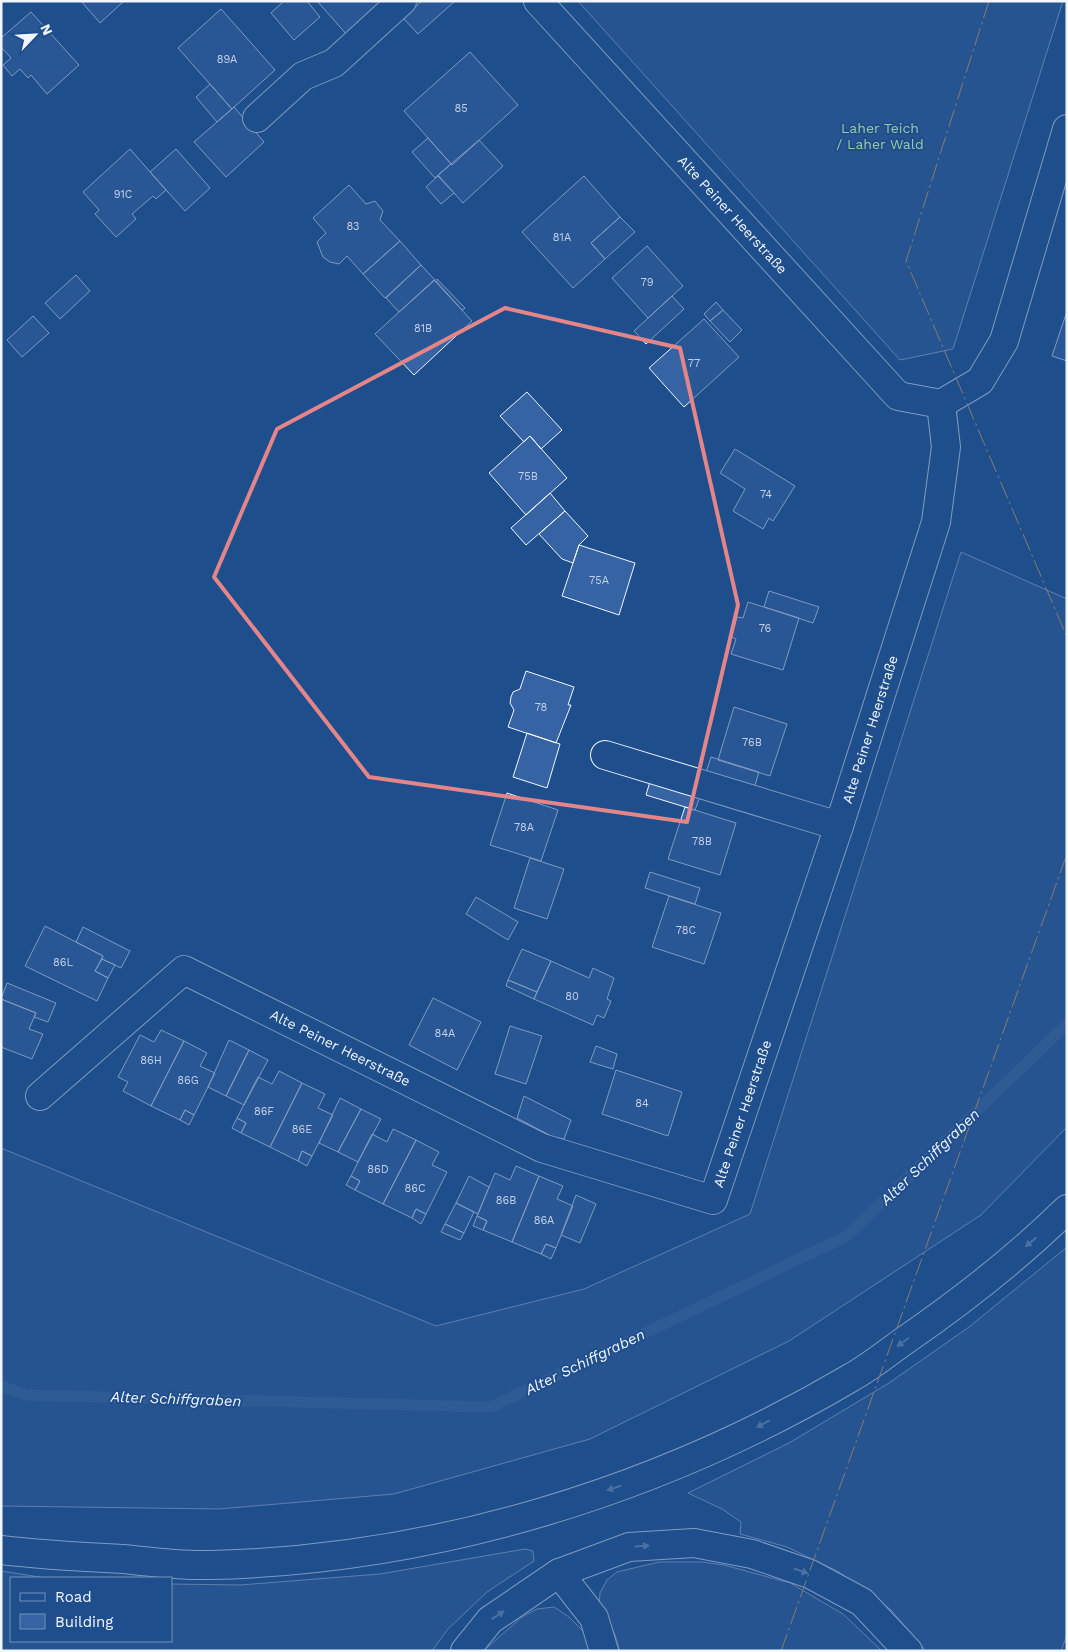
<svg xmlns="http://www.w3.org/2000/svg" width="1068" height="1652" font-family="'Work Sans',sans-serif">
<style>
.built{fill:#305b95;stroke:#a8bbd7}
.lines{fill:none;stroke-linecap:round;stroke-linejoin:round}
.stream{stroke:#446ba0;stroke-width:11}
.building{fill:#3563a3;stroke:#f2f6ff}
.minor-casing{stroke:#f2f6ff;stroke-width:30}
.highway-casing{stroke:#f2f6ff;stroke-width:30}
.minor{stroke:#1f4e8c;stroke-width:28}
.highway{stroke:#1f4e8c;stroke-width:28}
.power{stroke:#ffb74d;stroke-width:1;stroke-dasharray:18 4 2.5 4;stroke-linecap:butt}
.oneway{fill:#7e9ac0}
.marked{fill:none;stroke:#e38589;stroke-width:4;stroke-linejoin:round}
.labels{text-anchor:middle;stroke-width:4;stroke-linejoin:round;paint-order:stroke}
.number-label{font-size:11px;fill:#c3d1e8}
.park-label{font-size:14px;fill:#97c8a6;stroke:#1f4e8c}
.street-label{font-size:14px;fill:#f2f6ff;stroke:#1f4e8c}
.water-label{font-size:15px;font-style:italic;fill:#f2f6ff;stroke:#1f4e8c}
</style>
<rect width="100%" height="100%" fill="#1f4e8c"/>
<path class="built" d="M578,1H1063L953,349L900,360Z
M961,552L1067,599V1127L981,1215L789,1341L590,1439L394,1494L219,1509L1,1506V1148L436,1326L584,1289L750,1214Z
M1067,1247V1635L1061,1651H926L891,1610L869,1592L837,1571L787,1547L740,1534L741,1522L722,1509L688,1493L789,1443L889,1383L969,1327Z
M525,1549L533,1551L534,1561L487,1592L448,1629L432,1651H1V1571L46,1578H11V1641H171V1584L240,1585L380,1574Z
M659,1562H702L724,1565L790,1583L843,1614L882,1651H620L614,1632L599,1606L600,1593L607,1580L617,1572Z
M554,1607L569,1617L584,1632L593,1651H483L522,1617L537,1609Z"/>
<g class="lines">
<path class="stream" d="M1,1386L27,1395L491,1407L847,1236L1067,1024"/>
</g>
<path class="building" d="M81,1H124L100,23Z
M284,1H307L320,17L294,40L271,13Z
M317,1H387L348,36Z
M422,1H455L418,34L403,18Z
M221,9L275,70L232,109L178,48Z
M31,12L79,65L47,94L31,75L28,78L20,69L12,76L3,65L11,58L1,47V38Z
M470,52L518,105L452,165L404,111Z
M210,84L232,109L217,122L196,97Z
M234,107L264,142L226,177L194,142Z
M428,138L451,164L435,178L412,152Z
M479,140L503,166L463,203L438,175Z
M130,149L166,190L156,199L153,196L132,214L136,219L116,237L95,214L99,210L83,192Z
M176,149L210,188L185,211L150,172Z
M438,176L454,193L441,204L426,187Z
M584,176L620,217L591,243L605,259L573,288L522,232Z
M349,185L366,204L375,201L383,211L380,220L400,241L363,274L347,256L339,264L330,262L323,257L317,242L326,233L313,218Z
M620,217L635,232L605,259L591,243Z
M400,241L421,265L385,298L363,274Z
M647,246L683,286L648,318L612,278Z
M421,265L435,280L399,312L386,298Z
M76,275L90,291L60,319L45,303Z
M437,279L465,308L462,310L436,281Z
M434,280L472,321L414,375L375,334Z
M672,296L684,309L646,344L634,331Z
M716,302L723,310L710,321L704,314Z
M723,310L742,330L730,342L710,321Z
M1067,311V361L1052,356Z
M33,316L49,333L22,357L7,340Z
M704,319L739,357L684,407L649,368Z
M527,392L562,430L541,449L530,436L524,442L500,416Z
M530,436L567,478L526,515L489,473Z
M735,449L795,486L773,521L769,518L763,529L733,511L745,489L720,473Z
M550,493L565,511L526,545L511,528Z
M565,511L588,536L579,545L573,563L562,559L539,534Z
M579,545L635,563L619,615L562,596Z
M769,591L819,607L813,623L764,607Z
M748,602L799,618L783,670L731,654L736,639L731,637L737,617L743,618Z
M526,671L574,687L568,705H571L556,743L508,727L514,710L510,703L511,697L513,692L520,689Z
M734,707L787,724L770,776L718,760Z
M527,733L560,744L547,788L513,777Z
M711,757L759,772L753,792L705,776Z
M651,778L701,794L695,810L646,795Z
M507,793L558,810L541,861L490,845Z
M685,807L736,823L720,875L668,859Z
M530,858L564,869L547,919L514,908Z
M650,872L700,888L695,904L645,888Z
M669,896L721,913L704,964L652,947Z
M476,897L518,922L508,940L466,914Z
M45,926L103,956L95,971L108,978L97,1001L25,966Z
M83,927L130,951L121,968L102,959L103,956L76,942Z
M522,949L551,961L537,992L508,980Z
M102,959L115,965L108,978L95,971Z
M551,961L589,978L593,968L614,978L607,999L611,1001L604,1018L597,1015L593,1025L534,999Z
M508,980L537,992L534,999L506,986Z
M7,983L56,1003L48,1022L34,1017L36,1013L1,999Z
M433,998L481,1022L457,1070L409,1045Z
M1,999L36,1013L29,1029L43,1034L32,1059L1,1047Z
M510,1026L542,1036L526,1084L495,1074Z
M161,1030L184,1041L151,1106L123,1091L128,1082L118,1077L140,1035L154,1042Z
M229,1040L249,1050L226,1096L208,1087Z
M184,1041L207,1053L200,1066L215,1073L194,1115L185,1110L180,1120L151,1106Z
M596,1046L617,1054L613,1069L590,1062Z
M249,1050L268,1060L244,1105L226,1096Z
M616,1070L682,1092L668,1136L602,1114Z
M279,1071L302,1083L270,1147L241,1133L246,1123L237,1118L258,1077L272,1084Z
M302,1083L325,1094L318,1108L333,1115L312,1156L302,1151L298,1161L270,1147Z
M524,1096L571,1120L564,1139L553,1137L517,1118Z
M340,1098L361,1109L338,1152L319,1143Z
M361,1109L381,1119L358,1162L338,1152Z
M185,1110L194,1115L189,1125L180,1120Z
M237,1118L246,1123L241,1133L232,1128Z
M393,1129L416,1140L383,1204L355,1190L360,1181L351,1176L372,1134L387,1142Z
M416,1140L439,1152L432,1165L447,1172L426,1214L416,1209L412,1218L383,1204Z
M302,1151L312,1156L307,1166L298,1161Z
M516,1166L539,1176L512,1242L483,1230L487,1221L477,1216L495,1173L510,1180Z
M351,1176L360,1181L355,1190L346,1185Z
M469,1176L489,1187L478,1214L456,1203Z
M539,1176L563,1186L557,1199L573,1206L556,1248L546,1244L541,1254L512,1242Z
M576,1195L596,1204L580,1243L561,1235Z
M456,1203L474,1212L464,1233L445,1224Z
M416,1209L426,1214L421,1224L412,1218Z
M477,1216L487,1221L483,1230L473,1226Z
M445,1224L464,1233L460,1240L441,1232Z
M546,1244L556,1248L551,1259L541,1254Z"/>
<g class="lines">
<defs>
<g id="minor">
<path id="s1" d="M538,1L898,396L941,404L980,381L1004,341L1067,129"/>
<path d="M257,118L303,76L334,63L402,1"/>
<path d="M605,755L839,826"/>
<path id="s2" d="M40,1096L184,970L542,1148L713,1200L839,826L936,522L946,447L941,404"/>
<path d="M559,1573L594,1618L604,1651"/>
</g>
<path id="highway" d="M1,1550C41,1555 83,1557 123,1559C152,1562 182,1566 210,1565C435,1560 659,1491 852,1377C870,1367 887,1353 904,1341C962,1301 1017,1258 1067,1209
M465,1651L490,1620L559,1573L629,1547L694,1543L752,1554L810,1574L862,1602L908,1651"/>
</defs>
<use href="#minor" class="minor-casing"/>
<use href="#highway" class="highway-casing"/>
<use href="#minor" class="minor"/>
<use href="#highway" class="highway"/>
<path class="power" d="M989,1L906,261L1067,637
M781,1651L1067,854"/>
</g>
<defs><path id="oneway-solid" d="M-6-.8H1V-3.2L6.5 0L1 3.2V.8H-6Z" transform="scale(1.25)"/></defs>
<g class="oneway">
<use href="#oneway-solid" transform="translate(1031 1242) rotate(140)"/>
<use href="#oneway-solid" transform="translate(903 1342) rotate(145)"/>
<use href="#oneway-solid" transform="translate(763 1424) rotate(152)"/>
<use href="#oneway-solid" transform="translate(614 1488) rotate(162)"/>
<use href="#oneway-solid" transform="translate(642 1546) rotate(-4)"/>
<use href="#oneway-solid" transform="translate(801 1571) rotate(19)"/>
<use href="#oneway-solid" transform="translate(498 1615) rotate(-34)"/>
</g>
<path d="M0 0H1068V1652H0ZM505,308L680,348L738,605L687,822L369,777L214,577L277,429Z" fill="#1f4e8c" fill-opacity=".55" fill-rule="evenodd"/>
<path class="marked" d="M505,308L680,348L738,605L687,822L369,777L214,577L277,429Z"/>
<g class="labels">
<g class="number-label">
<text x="227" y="63">89A</text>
<text x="461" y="112">85</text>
<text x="123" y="198">91C</text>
<text x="353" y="230">83</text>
<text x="562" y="241">81A</text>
<text x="647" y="286">79</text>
<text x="423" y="332">81B</text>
<text x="694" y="367">77</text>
<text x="528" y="480">75B</text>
<text x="766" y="498">74</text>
<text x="599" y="584">75A</text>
<text x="765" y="632">76</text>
<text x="541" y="711">78</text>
<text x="752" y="746">76B</text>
<text x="524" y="831">78A</text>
<text x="702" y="845">78B</text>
<text x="686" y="934">78C</text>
<text x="63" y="966">86L</text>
<text x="572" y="1000">80</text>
<text x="445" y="1037">84A</text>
<text x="151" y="1064">86H</text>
<text x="188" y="1084">86G</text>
<text x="642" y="1107">84</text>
<text x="264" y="1115">86F</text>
<text x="302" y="1133">86E</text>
<text x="378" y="1173">86D</text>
<text x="415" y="1192">86C</text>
<text x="506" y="1204">86B</text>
<text x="544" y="1224">86A</text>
</g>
<g class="park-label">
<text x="880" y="133">Laher Teich<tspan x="880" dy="16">/ Laher Wald</tspan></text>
</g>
<g class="street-label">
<text dy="5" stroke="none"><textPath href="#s1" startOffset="289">Alte Peiner Heerstraße</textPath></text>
<text dy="5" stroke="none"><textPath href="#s2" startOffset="1266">Alte Peiner Heerstraße</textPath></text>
<text dy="5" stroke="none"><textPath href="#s2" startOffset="366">Alte Peiner Heerstraße</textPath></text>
<text dy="5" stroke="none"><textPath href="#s2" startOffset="861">Alte Peiner Heerstraße</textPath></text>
</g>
<g class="water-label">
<text transform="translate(930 1157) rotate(-44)" y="5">Alter Schiffgraben</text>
<text transform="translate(585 1362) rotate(-26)" y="5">Alter Schiffgraben</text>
<text transform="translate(176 1399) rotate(2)" y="5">Alter Schiffgraben</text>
</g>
</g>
<rect width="1068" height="1652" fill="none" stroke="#f2f6ff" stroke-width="5"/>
<rect x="10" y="1577" width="162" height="65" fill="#1f4e8c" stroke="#7391ba"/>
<rect x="20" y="1593" width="25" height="8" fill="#1f4e8c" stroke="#7391ba"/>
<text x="55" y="1602" font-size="15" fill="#f2f6ff">Road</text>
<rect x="20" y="1614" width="25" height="15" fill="#3563a3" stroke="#7391ba"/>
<text x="55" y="1627" font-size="15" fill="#f2f6ff">Building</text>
<g transform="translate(35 35) rotate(65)" stroke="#1f4e8c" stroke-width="4" paint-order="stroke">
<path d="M0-4L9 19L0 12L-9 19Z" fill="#f2f6ff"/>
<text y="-8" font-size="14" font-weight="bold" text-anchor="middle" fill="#f2f6ff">N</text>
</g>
</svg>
